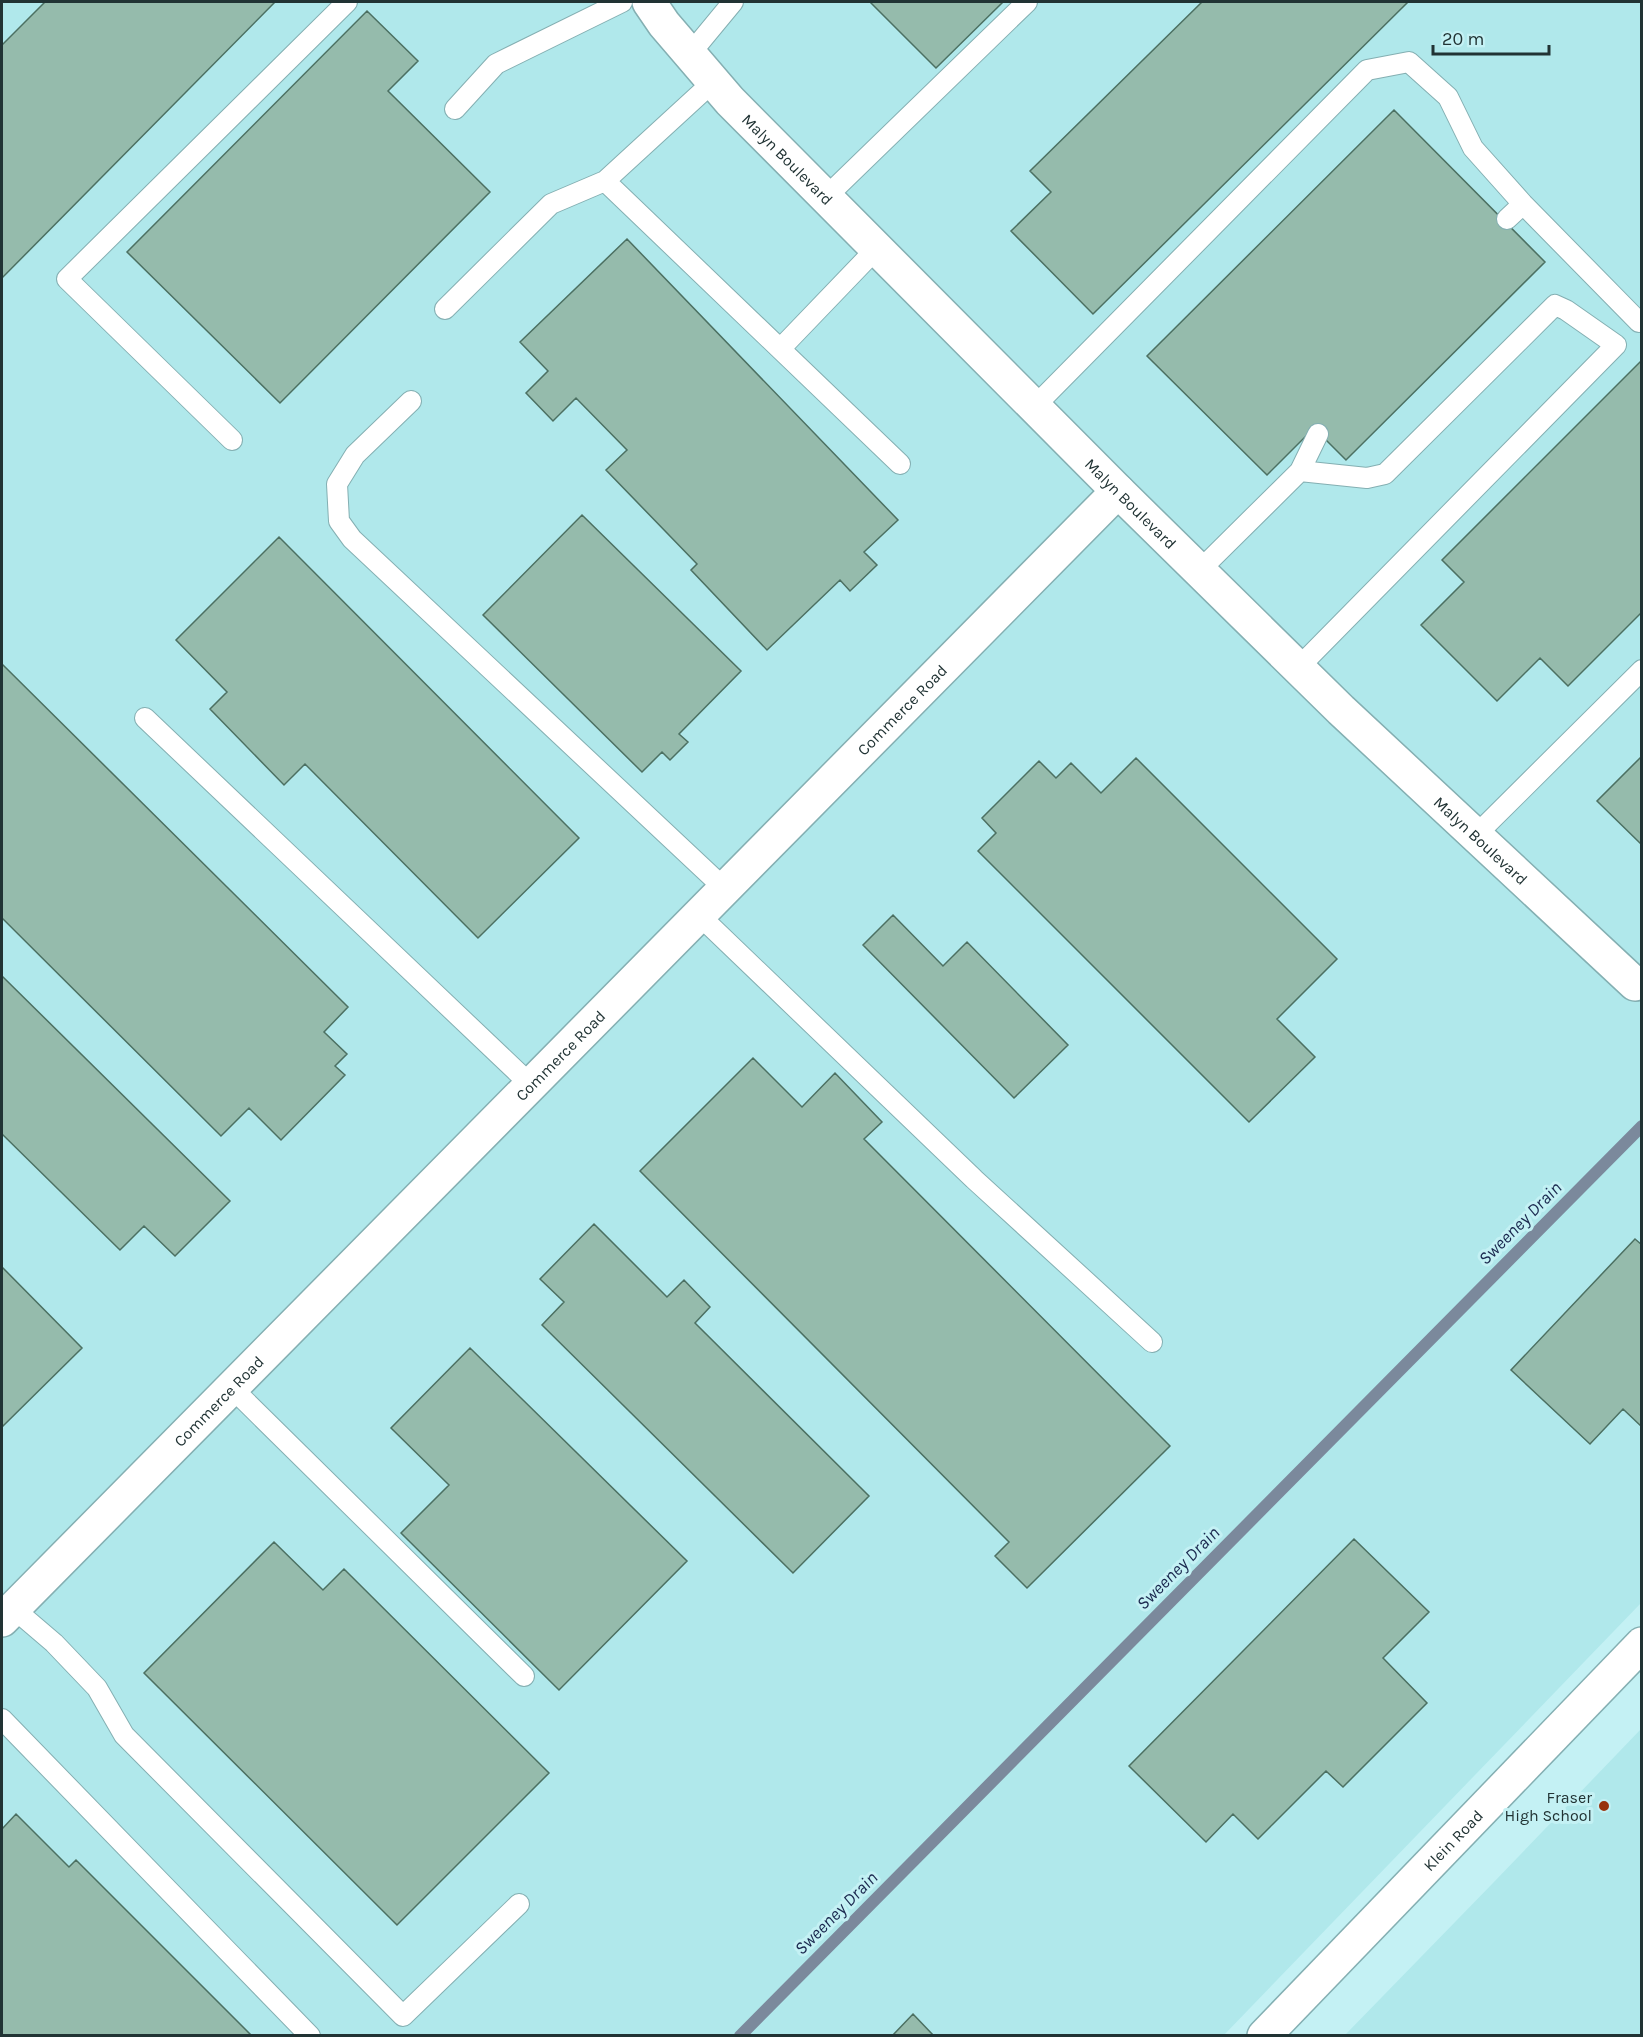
<svg xmlns="http://www.w3.org/2000/svg" width="1643" height="2037" font-family="Karla,sans-serif">
<style>
.built{fill:#b0e8eb}
.lines{fill:none;stroke-linecap:round;stroke-linejoin:round}
.stream{stroke:#7b899c;stroke-width:12}
.building{fill:#95bbac;stroke:#4c7062;stroke-width:1.5}
.lane-casing{stroke:#84afb2;stroke-width:22}
.street-casing{stroke:#84afb2;stroke-width:36}
.lane{stroke:#fff;stroke-width:20}
.street{stroke:#fff;stroke-width:33}
.poi-dot{fill:#98320c;stroke:#c4f1f4;stroke-width:2}
.labels{text-anchor:middle;stroke-width:6;stroke-linejoin:round;paint-order:stroke}
.street-label{font-size:16px;fill:#213334;stroke:#c4f1f4}
.poi-label{font-size:16px;fill:#213334;stroke:#c4f1f4;text-anchor:end}
.water-label{font-size:18px;font-style:italic;fill:#1a284e;stroke:#c4f1f4}
</style>
<rect width="100%" height="100%" fill="#c4f1f4"/>
<path class="built" d="M2,2H1641V1603L1224,2035L2,2036Z
M1641,1729V2035H1345L1493,1883Z"/>
<g class="lines">
<path class="stream" d="M740,2036L1642,1126"/>
</g>
<path class="building" d="M45,2H275L2,278V45Z
M870,2H1003L936,68Z
M1202,2H1408L1093,314L1011,231L1051,192L1030,171Z
M367,11L418,61L388,91L490,192L280,403L127,252Z
M1394,110L1545,262L1346,460L1314,428L1267,475L1147,356Z
M627,239L898,520L864,552L877,565L850,591L840,580L767,650L691,570L697,564L606,470L627,450L576,398L553,421L526,393L548,371L520,342Z
M1642,360V612L1568,686L1540,658L1497,701L1421,625L1464,582L1442,560Z
M582,515L741,671L679,734L688,742L670,760L662,752L642,772L483,615Z
M279,537L579,838L478,938L305,764L284,785L210,709L227,692L176,640Z
M2,664L348,1007L324,1032L347,1054L335,1066L345,1075L281,1140L249,1108L221,1136L2,918Z
M1642,756V845L1597,801Z
M1136,758L1337,959L1277,1019L1315,1057L1249,1122L978,851L996,833L982,818L1039,761L1056,778L1071,763L1101,793Z
M893,915L943,966L967,942L1068,1045L1014,1098L863,945Z
M2,976L230,1201L175,1256L144,1226L120,1250L2,1134Z
M753,1058L802,1107L835,1073L882,1122L864,1139L1170,1446L1027,1588L995,1556L1009,1542L640,1171Z
M594,1224L667,1297L684,1280L710,1307L695,1323L869,1496L793,1573L542,1325L564,1302L540,1279Z
M1635,1239L1642,1245V1427L1623,1409L1590,1444L1511,1370Z
M2,1267L82,1348L3,1426L2,1424Z
M470,1348L687,1561L559,1690L401,1533L449,1485L391,1428Z
M1354,1539L1429,1612L1383,1658L1427,1703L1343,1787L1326,1771L1258,1839L1233,1814L1206,1842L1129,1766Z
M274,1542L323,1590L344,1569L549,1773L397,1925L144,1673Z
M16,1814L69,1867L76,1860L252,2036H2V1829Z
M913,2014L934,2036H892Z"/>
<g class="lines">
<defs>
<path id="lane" d="M690,54L733,2
M455,109L496,64L622,2
M605,181L900,464
M826,197L1027,2
M1507,219L1523,204
M445,309L551,204L605,181L714,81
M781,348L877,248
M411,401L355,455L337,484L339,521L352,539L725,889
M1034,407L1367,70L1409,62L1448,97L1473,148L1523,204L1639,322
M232,440L67,279L347,2
M1300,471L1318,434
M1199,571L1300,471L1367,478L1385,474L1555,305L1566,310L1616,345L1298,668
M145,718L531,1085
M1476,835L1642,670
M699,915L974,1179L1152,1342
M231,1387L524,1676
M13,1608L54,1643L97,1688L124,1735L403,2016L519,1904
M2,1719L310,2036"/>
<g id="street">
<path id="s1" d="M649,2L664,24L730,101L1118,491L1341,710L1635,984"/>
<path id="s2" d="M2,1620L1118,491"/>
<path id="s3" d="M1264,2036L1642,1644"/>
</g>
</defs>
<use href="#lane" class="lane-casing"/>
<use href="#street" class="street-casing"/>
<use href="#lane" class="lane"/>
<use href="#street" class="street"/>
</g>
<circle class="poi-dot" cx="1604" cy="1806" r="6"/>
<g class="labels">
<g class="street-label">
<text dy="6" stroke="none"><textPath href="#s1" startOffset="210">Malyn Boulevard</textPath></text>
<text dy="6" stroke="none"><textPath href="#s1" startOffset="696">Malyn Boulevard</textPath></text>
<text dy="6" stroke="none"><textPath href="#s2" startOffset="1280">Commerce Road</textPath></text>
<text dy="6" stroke="none"><textPath href="#s1" startOffset="1182">Malyn Boulevard</textPath></text>
<text dy="6" stroke="none"><textPath href="#s2" startOffset="794">Commerce Road</textPath></text>
<text dy="6" stroke="none"><textPath href="#s2" startOffset="308">Commerce Road</textPath></text>
<text dy="6" stroke="none"><textPath href="#s3" startOffset="272">Klein Road</textPath></text>
</g>
<g class="poi-label">
<text x="1592" y="1803">Fraser<tspan x="1592" dy="18">High School</tspan></text>
</g>
<g class="water-label">
<text transform="translate(1520 1223) rotate(-45)" y="6">Sweeney Drain</text>
<text transform="translate(1178 1568) rotate(-45)" y="6">Sweeney Drain</text>
<text transform="translate(836 1913) rotate(-45)" y="6">Sweeney Drain</text>
</g>
</g>
<rect width="1643" height="2037" fill="none" stroke="#213334" stroke-width="6"/>
<path d="M1433 45v9h116v-9" fill="none" stroke="#213334" stroke-width="3"/>
<text x="1442" y="45" font-size="18" fill="#213334" stroke="#c4f1f4" stroke-width="4.5" paint-order="stroke">20 m</text>
</svg>
